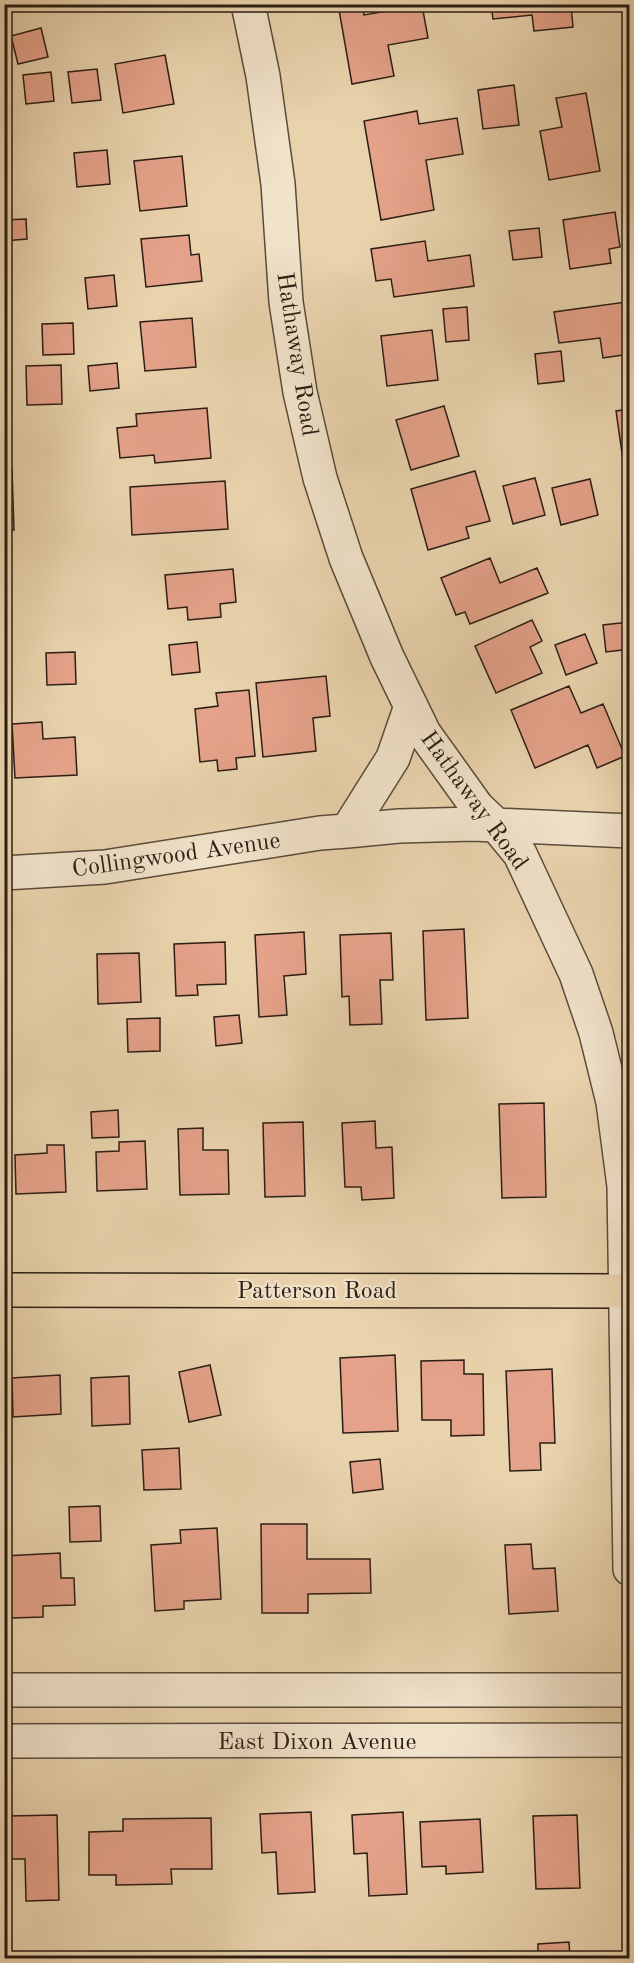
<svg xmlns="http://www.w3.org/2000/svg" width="634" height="1963" font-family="'Old Standard TT',serif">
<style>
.building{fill:#e5a28a;stroke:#2b1e15;stroke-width:1.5}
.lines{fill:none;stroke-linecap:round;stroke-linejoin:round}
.minor-casing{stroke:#5a4b3b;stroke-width:36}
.major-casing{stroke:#2b1e15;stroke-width:36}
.minor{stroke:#f1e2ca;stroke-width:33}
.major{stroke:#e9d3ad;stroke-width:33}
.labels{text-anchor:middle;stroke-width:4.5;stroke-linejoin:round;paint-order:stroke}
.street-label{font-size:24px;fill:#2b1e15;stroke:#f1e2ca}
</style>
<rect width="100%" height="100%" fill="#e9d3ad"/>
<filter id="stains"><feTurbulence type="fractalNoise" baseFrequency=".00333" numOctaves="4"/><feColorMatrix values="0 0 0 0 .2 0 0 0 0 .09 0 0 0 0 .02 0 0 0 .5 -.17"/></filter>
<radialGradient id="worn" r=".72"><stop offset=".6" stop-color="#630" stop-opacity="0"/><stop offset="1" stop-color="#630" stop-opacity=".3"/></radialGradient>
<path class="building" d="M338,4H362L364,15L422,5L428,38L388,45L394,76L352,84Z
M491,4H571L573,27L534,31L532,15L493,19Z
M41,28L48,57L18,64L11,36Z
M165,55L174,104L123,113L115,64Z
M97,69L101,100L72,103L68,72Z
M51,72L54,101L26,104L23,75Z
M514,85L519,125L483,129L478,90Z
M586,93L600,171L549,180L540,131L562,127L556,98Z
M417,111L419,124L457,118L463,154L426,160L434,210L381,220L364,121Z
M107,150L110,184L77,187L74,153Z
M182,156L187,206L140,211L134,161Z
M615,212L620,247L609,249L611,263L570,269L563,220Z
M26,219L27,239L4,241V220Z
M539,228L542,257L513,260L509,231Z
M189,235L191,255L199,254L202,281L146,287L141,239Z
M425,241L428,261L470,255L474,286L394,297L391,279L376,281L371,249Z
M4,274H9L11,333L4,334Z
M114,275L117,306L88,309L85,278Z
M626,302L630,328V354L603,358L600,338L559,343L554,312Z
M467,307L469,340L446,342L443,309Z
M192,318L196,367L145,371L140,322Z
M73,323L74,354L43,355L42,324Z
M432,330L438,380L387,386L381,336Z
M561,351L564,381L538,384L535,354Z
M117,363L119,388L90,391L88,366Z
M4,364H8L11,434H4Z
M61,365L62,404L27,405L26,366Z
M444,406L459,456L411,470L396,420Z
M207,408L211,458L155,463L154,455L120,458L117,428L137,426L136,414Z
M630,409V495H628L616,411Z
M12,469L14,530H4V470Z
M475,471L490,521L466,527L469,538L428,550L411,489Z
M535,478L545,515L513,524L503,486Z
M590,479L598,515L561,525L552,488Z
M225,481L228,529L132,535L130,487Z
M490,558L500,583L537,568L548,593L470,624L465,612L456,615L441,578Z
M233,569L236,602L220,604L221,617L188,620L187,607L168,609L165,575Z
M532,620L542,641L530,647L542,673L496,693L475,646Z
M629,622L630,649L606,652L603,625Z
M585,634L597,663L566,675L555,645Z
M197,642L200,672L172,675L169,645Z
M75,652L76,684L47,685L46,653Z
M326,676L330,716L313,718L316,751L263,757L256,683Z
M569,686L581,713L603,704L625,756L597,768L588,745L535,768L511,710Z
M249,690L255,756L236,758L237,769L218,771L217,760L200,762L195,709L218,706L216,693Z
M42,722L43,739L75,737L77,775L15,778L12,724Z
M630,928V957L622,930Z
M464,929L468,1018L426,1020L423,931Z
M304,932L306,974L284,976L287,1015L259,1017L255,935Z
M391,933L393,980H380L382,1024L350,1025L349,996L342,997L340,935Z
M225,942L226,984L197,985L198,995L176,996L174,944Z
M139,953L141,1002L98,1004L97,954Z
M239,1015L242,1043L216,1046L214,1017Z
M160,1018V1051L128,1052L127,1019Z
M544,1103L546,1197L502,1198L499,1104Z
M118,1110L119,1137L92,1138L91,1112Z
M375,1121L376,1148L392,1147L394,1198L362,1200L361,1187H345L342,1123Z
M303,1122L305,1196L265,1197L263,1123Z
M203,1128V1150H228L229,1194L180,1195L178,1129Z
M145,1141L147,1189L97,1191L96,1152L119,1151V1142Z
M47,1145H64L66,1192L16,1194L15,1155L47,1153Z
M395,1355L398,1431L343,1433L340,1358Z
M464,1360V1374H483L484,1435L451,1436V1420H422L421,1361Z
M210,1365L221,1415L189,1422L179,1372Z
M552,1369L555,1443H540L541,1470L510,1471L506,1371Z
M60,1375L61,1414L13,1417L12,1378Z
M129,1376L130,1424L92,1426L91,1378Z
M179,1448L181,1489L144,1490L142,1450Z
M380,1459L383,1489L353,1493L350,1462Z
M100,1506L101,1541L70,1542L69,1507Z
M261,1524H307V1559H370L371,1593L308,1594V1613H262Z
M217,1528L221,1599L184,1601V1609L155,1611L151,1545L181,1543L180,1530Z
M531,1544L533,1569L555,1568L558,1611L509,1614L505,1545Z
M60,1553L61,1578H74L75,1605L43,1606V1617L11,1618V1606H4V1556Z
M311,1812L315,1892L278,1894L276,1852L262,1853L260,1814Z
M403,1812L407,1894L369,1896L367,1853L354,1854L352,1815Z
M57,1815L59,1900L26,1901L25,1859H9L8,1816Z
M577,1815L580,1888L536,1889L533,1816Z
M211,1818L212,1869H171L172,1884L116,1885V1875H89V1832L123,1831V1819Z
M480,1819L483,1872L446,1874V1866L422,1867L420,1822Z
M569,1942L570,1958H538V1944Z
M262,1953V1958H233V1954Z
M56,1954H86L87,1958H56Z"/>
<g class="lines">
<defs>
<path id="minor" d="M248,4L263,76L278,184L286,302L300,392L320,478L346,558L387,657L424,733L477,807L496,825L520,854L576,974L596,1033L613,1102L624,1186L630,1569
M347,831L399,826L473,824L630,831
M4,873L105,867L320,833L347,831L393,758L411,706
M4,1690H630
M4,1741L630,1740"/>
<path id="major" d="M4,1290L630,1291"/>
</defs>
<use href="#minor" class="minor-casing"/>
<use href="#major" class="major-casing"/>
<use href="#minor" class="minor"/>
<use href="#major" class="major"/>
</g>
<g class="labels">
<g class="street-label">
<text transform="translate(298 354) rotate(81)" y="8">Hathaway Road</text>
<text transform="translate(475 800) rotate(54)" y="8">Hathaway Road</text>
<text transform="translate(176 854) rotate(-8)" y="8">Collingwood Avenue</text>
<text x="317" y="1298">Patterson Road</text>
<text x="317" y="1749">East Dixon Avenue</text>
</g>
</g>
<rect width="634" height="1963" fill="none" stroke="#e9d3ad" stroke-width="24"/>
<rect x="6" y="6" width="622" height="1951" fill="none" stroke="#2b1e15" stroke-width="3"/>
<rect x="12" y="12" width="610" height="1939" fill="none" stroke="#2b1e15" stroke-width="1.5"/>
<rect width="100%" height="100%" filter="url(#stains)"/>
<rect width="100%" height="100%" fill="url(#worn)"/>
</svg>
